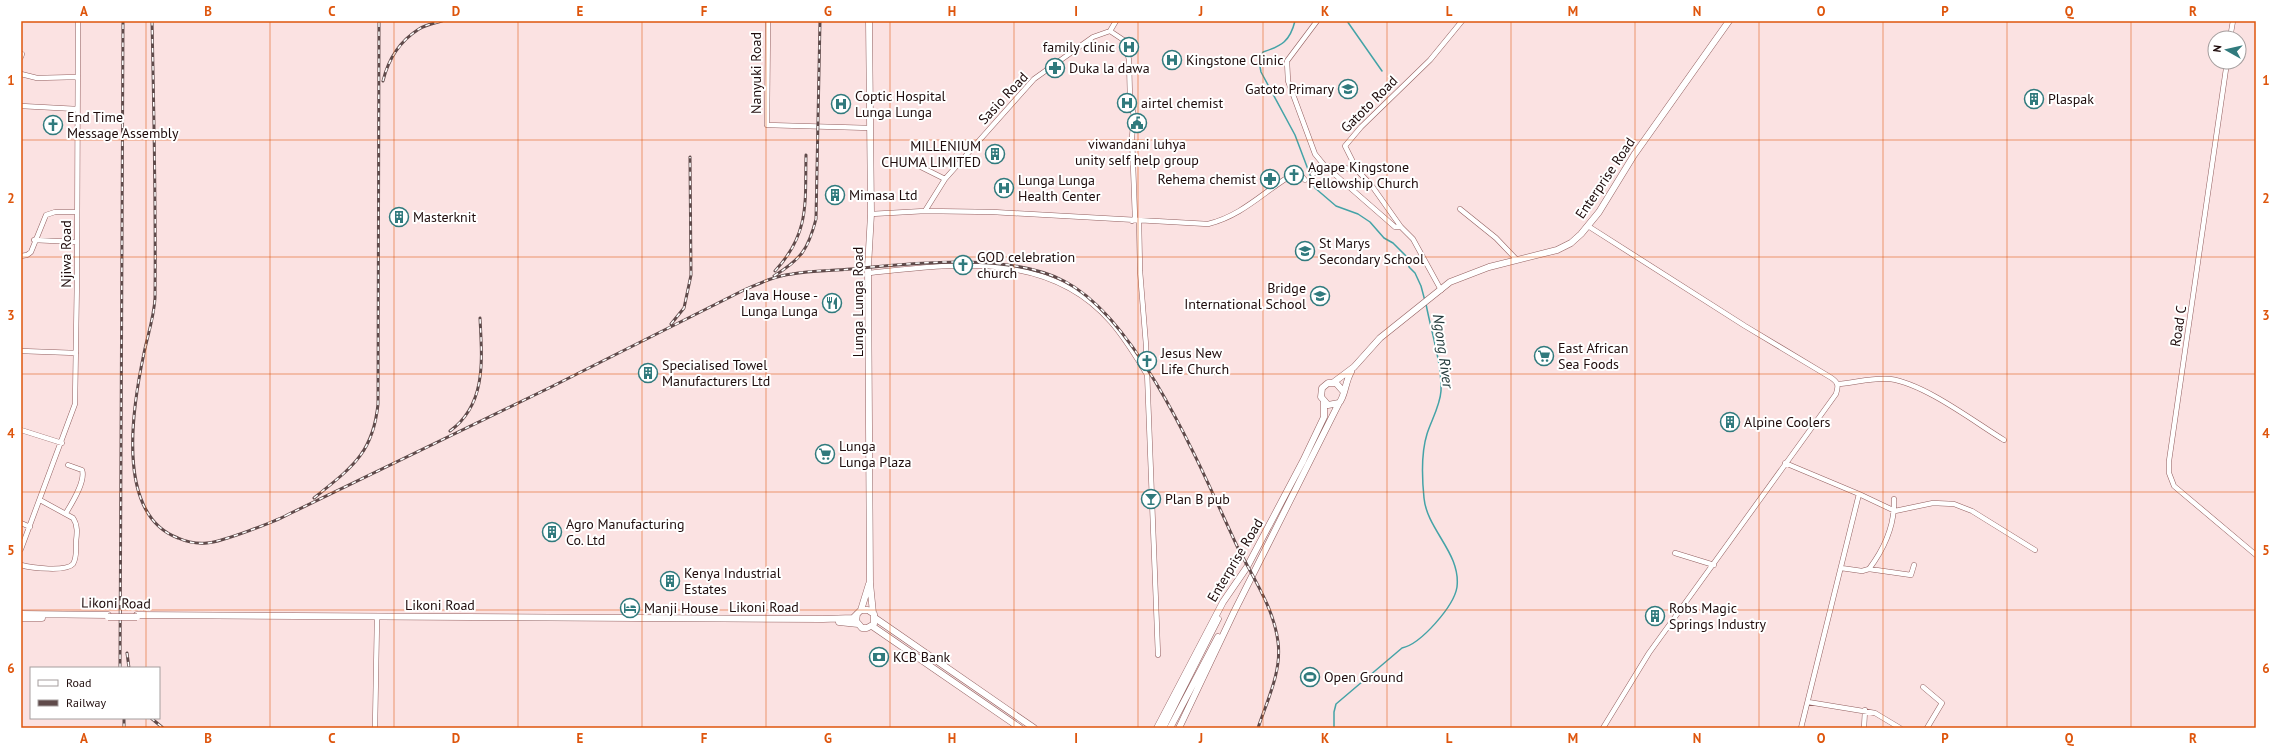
<svg xmlns="http://www.w3.org/2000/svg" width="2277" height="749" font-family="'PT Sans',sans-serif">
<style>
.lines{fill:none;stroke-linecap:round;stroke-linejoin:round}
.stream{stroke:#44a3a7;stroke-width:1.5}
.street-casing{stroke:#925f5f;stroke-width:5.5}
.secondary-casing{stroke:#925f5f;stroke-width:7}
.street{stroke:#fff;stroke-width:4.5}
.secondary{stroke:#fff;stroke-width:6}
.rail-casing{stroke:#5f4a4a;stroke-width:3}
.rail{stroke:#fff;stroke-width:1.5;stroke-dasharray:4.5;stroke-linecap:butt}
.secondary-bridge-casing{stroke:#925f5f;stroke-width:7;stroke-linecap:butt}
.secondary-bridge{stroke:#fff;stroke-width:6}
.grid{fill:none;stroke:#de550c;stroke-width:1;stroke-opacity:0.55}
.labels{text-anchor:middle;stroke-width:4;stroke-linejoin:round;paint-order:stroke}
.poi-label{font-size:14px;fill:#1f0c0c;stroke:#fff;text-anchor:start}
.street-label{font-size:14px;fill:#1f0c0c;stroke:#fff}
.water-label{font-size:15px;font-style:italic;fill:#243c3d;stroke:#fff}
.neatline{fill:none;stroke:#de550c;stroke-width:1.5}
.grid-label{font-size:13px;text-anchor:middle;font-weight:bold;fill:#de550c}
</style>
<rect width="100%" height="100%" fill="#fbe2e2"/>
<g class="lines">
<path class="stream" d="M1295,21C1290,41 1282,46 1263,52L1259,61L1261,72L1295,135L1315,188L1336,206L1358,214L1370,222L1384,238L1393,243L1408,258L1409,267L1415,273L1421,286L1425,301
M1347,21L1382,71
M1334,728V712L1336,704L1402,648C1421,644 1454,606 1457,587C1461,553 1427,530 1424,498C1422,478 1421,453 1427,434C1431,421 1440,406 1441,391C1442,364 1431,331 1426,304"/>
<defs>
<path id="street" d="M768,21L767,125L870,128
M1317,21L1287,61L1288,81L1315,154L1324,165L1395,227H1401
M1110,31L1125,41L1129,60L1130,99L1134,116L1132,137L1135,218L1132,221
M2230,38L2233,21
M21,57L22,54
M2227,62L2169,461V473L2174,486L2256,555
M21,74L37,78L77,77
M21,106L77,109
M921,167L945,179
M1327,167L1331,166L1357,170
M1313,174L1324,165
M1460,209L1496,238L1517,260
M925,211L945,179L1034,79L1093,37L1110,31L1116,21
M871,214L925,211L993,212L1208,224C1244,215 1265,190 1295,173H1299L1305,180
M1139,221L1140,271L1146,345L1158,655
M1588,226L1745,326L1830,377C1838,382 1839,385 1836,394L1649,653L1603,728
M34,240L77,242
M21,256L27,255L31,252L46,215L55,212H77
M869,273C953,264 1049,250 1111,322C1125,338 1135,355 1146,373
M1441,290L1413,239L1401,227L1372,186L1357,170L1345,146L1361,127L1430,60L1462,21
M21,351L76,353
M1838,384C1854,383 1874,377 1890,379C1925,384 1973,421 2004,440
M21,430L62,443
M1785,463L1859,494L1801,728
M1859,494L1895,511L1933,503L1954,504L1972,511L2035,550
M66,513C72,503 86,481 82,470L68,465
M21,523L30,527
M21,549L75,404L77,276L78,21
M1675,553L1714,565
M21,565C31,568 66,572 73,564C77,558 76,549 76,542C77,534 78,525 73,518L40,500
M1841,568L1862,571L1869,569C1884,549 1895,524 1894,499
M1869,569L1911,575L1914,565
M1923,687L1942,703L1927,728
M1808,702L1875,713L1900,728
M375,728L377,619
M1864,728L1865,710"/>
<path id="secondary" d="M869,21L871,214L868,267L870,583L873,613
M1334,382L1354,367L1380,338L1450,282L1489,267L1557,250L1571,243L1581,234L1599,212L1634,155L1729,21
M1343,391L1336,383H1328L1322,388L1321,397L1328,405L1339,403C1345,397 1345,382 1351,372
M861,610L869,584
M21,614L108,615
M137,615L823,619L853,618L861,610H868L874,614V624L867,628H862L856,621L857,614
M21,618H42
M875,618L1034,728
M839,622L858,624
M872,626L1020,728
M1157,728L1223,602L1247,567L1303,461L1324,417V401
M1163,728L1218,619
M1170,728L1218,637
M1179,728L1234,612L1339,403"/>
</defs>
<use href="#street" class="street-casing"/>
<use href="#secondary" class="secondary-casing"/>
<use href="#street" class="street"/>
<use href="#secondary" class="secondary"/>
<defs>
<path id="rail" d="M152,21C154,113 156,206 155,298C154,317 148,334 144,353C133,405 114,514 178,538C187,542 197,544 207,543C222,542 277,521 291,513
M383,81C388,60 400,41 419,29C425,25 435,23 442,21
M775,271C810,233 805,203 806,155
M774,276C801,259 808,250 816,219L820,21
M671,324L684,308L691,275L690,157
M450,431C487,404 482,359 480,318
M314,498C351,468 373,454 378,404L379,21
M287,515L549,388L744,290C760,283 775,276 792,274C811,270 832,271 851,269C913,263 1008,252 1064,281C1140,320 1201,469 1237,546C1252,576 1274,608 1278,642C1282,671 1267,701 1258,728
M127,653L129,668
M120,668L123,21
M151,718L163,728
M124,728V718"/>
</defs>
<use href="#rail" class="rail-casing"/>
<use href="#rail" class="rail"/>
<defs>
<path id="secondary-bridge" d="M108,617H137"/>
</defs>
<use href="#secondary-bridge" class="secondary-bridge-casing"/>
<use href="#secondary-bridge" class="secondary-bridge"/>
</g>
<path class="grid" d="M146,21V668M270,21V728M394,21V728M518,21V728M642,21V728M766,21V728M890,21V728M1014,21V728M1138,21V728M1263,21V728M1387,21V728M1511,21V728M1635,21V728M1759,21V728M1883,21V728M2007,21V728M2131,21V728M21,140H2256M21,257H2256M21,374H2256M21,492H2256M21,610H2256M146,718V728"/>
<defs>
<symbol id="hospital-ring" viewBox="-11 -11 22 22"><circle r="9.5" fill="#fff" stroke="#307a7d" stroke-width="1.5"/><path d="M-5-5h3v3.5h4V-5h3V5h-3V1.5h-4V5h-3Z" fill="#307a7d"/></symbol>
<symbol id="pharmacy-ring" viewBox="-11 -11 22 22"><circle r="9.5" fill="#fff" stroke="#307a7d" stroke-width="1.5"/><path d="M-2-6h4v4h4v4h-4v4h-4v-4h-4v-4h4Z" fill="#307a7d"/></symbol>
<symbol id="school-ring" viewBox="-11 -11 22 22"><circle r="9.5" fill="#fff" stroke="#307a7d" stroke-width="1.5"/><path d="M0-5L7-2L0 1L-7-2ZM-4 1L0 2.5L4 1V4Q0 6-4 4Z" fill="#307a7d"/></symbol>
<symbol id="building-ring" viewBox="-11 -11 22 22"><circle r="9.5" fill="#fff" stroke="#307a7d" stroke-width="1.5"/><path d="M-4-6H4V6H1V3H-1V6H-4ZM-2.5-4.3h1.7v1.8h-1.7ZM.8-4.3h1.7v1.8H.8ZM-2.5-1h1.7V.8h-1.7ZM.8-1h1.7V.8H.8Z" fill="#307a7d"/></symbol>
<symbol id="civic-ring" viewBox="-11 -11 22 22"><circle r="9.5" fill="#fff" stroke="#307a7d" stroke-width="1.5"/><path d="M-.6-6.5H3V-4.5H.6V-3L4-1V1h2V6H-6V1h2V-1L-.6-3ZM-1.2 2.5V6h2.4V2.5Z" fill="#307a7d"/></symbol>
<symbol id="church-ring" viewBox="-11 -11 22 22"><circle r="9.5" fill="#fff" stroke="#307a7d" stroke-width="1.5"/><path d="M-1.2-6h2.4v3.5h3.3v2.4h-3.3V6h-2.4V-.1h-3.3v-2.4h3.3Z" fill="#307a7d"/></symbol>
<symbol id="restaurant-ring" viewBox="-11 -11 22 22"><circle r="9.5" fill="#fff" stroke="#307a7d" stroke-width="1.5"/><path d="M-5-6h1v4h1v-4h1v4h1v-4h1v5L-1.5 .5V6h-2V.5L-5-1ZM5-6V6H3V1.5H1.5Q1.5-4 5-6Z" fill="#307a7d"/></symbol>
<symbol id="supermarket-ring" viewBox="-11 -11 22 22"><circle r="9.5" fill="#fff" stroke="#307a7d" stroke-width="1.5"/><path d="M-6-5.5h2.5l.6 2H6L4.5 2H-2.5L-4.4-4H-6ZM-1.5 3.2a1.3 1.3 0 1 0 .1 0ZM3 3.2a1.3 1.3 0 1 0 .1 0Z" fill="#307a7d"/></symbol>
<symbol id="bar-ring" viewBox="-11 -11 22 22"><circle r="9.5" fill="#fff" stroke="#307a7d" stroke-width="1.5"/><path d="M-6-5H6L.8 .8V4.5H3.5V6h-7V4.5H-.8V.8Z" fill="#307a7d"/></symbol>
<symbol id="hotel-ring" viewBox="-11 -11 22 22"><circle r="9.5" fill="#fff" stroke="#307a7d" stroke-width="1.5"/><path d="M-6-4.5h1.5V1H6V5H4.5V3h-9V5H-6ZM-4 0a1.8 1.8 0 1 1 3.6 0ZM.5 0V-2.5h3Q6-2.5 6 0Z" fill="#307a7d"/></symbol>
<symbol id="bank-ring" viewBox="-11 -11 22 22"><circle r="9.5" fill="#fff" stroke="#307a7d" stroke-width="1.5"/><path d="M-6-4H6V4H-6ZM0-2.3a2.3 2.3 0 1 0 0 4.6a2.3 2.3 0 1 0 0-4.6Z" fill="#307a7d"/></symbol>
<symbol id="stadium-ring" viewBox="-11 -11 22 22"><circle r="9.5" fill="#fff" stroke="#307a7d" stroke-width="1.5"/><path d="M0-5a6.5 5 0 1 0 0 10a6.5 5 0 1 0 0-10ZM-3.5-1.8h7v3.6h-7Z" fill="#307a7d"/></symbol>
</defs>
<g fill-rule="evenodd">
<use href="#hospital-ring" x="1118" y="36" width="22" height="22"/>
<use href="#hospital-ring" x="1161" y="49" width="22" height="22"/>
<use href="#pharmacy-ring" x="1044" y="57" width="22" height="22"/>
<use href="#school-ring" x="1337" y="78" width="22" height="22"/>
<use href="#building-ring" x="2023" y="88" width="22" height="22"/>
<use href="#hospital-ring" x="1116" y="92" width="22" height="22"/>
<use href="#hospital-ring" x="830" y="93" width="22" height="22"/>
<use href="#civic-ring" x="1126" y="112" width="22" height="22"/>
<use href="#church-ring" x="42" y="114" width="22" height="22"/>
<use href="#building-ring" x="984" y="143" width="22" height="22"/>
<use href="#church-ring" x="1283" y="164" width="22" height="22"/>
<use href="#pharmacy-ring" x="1259" y="168" width="22" height="22"/>
<use href="#hospital-ring" x="993" y="177" width="22" height="22"/>
<use href="#building-ring" x="824" y="184" width="22" height="22"/>
<use href="#building-ring" x="388" y="206" width="22" height="22"/>
<use href="#school-ring" x="1294" y="240" width="22" height="22"/>
<use href="#church-ring" x="952" y="254" width="22" height="22"/>
<use href="#school-ring" x="1309" y="285" width="22" height="22"/>
<use href="#restaurant-ring" x="821" y="292" width="22" height="22"/>
<use href="#supermarket-ring" x="1533" y="345" width="22" height="22"/>
<use href="#church-ring" x="1136" y="350" width="22" height="22"/>
<use href="#building-ring" x="637" y="362" width="22" height="22"/>
<use href="#building-ring" x="1719" y="411" width="22" height="22"/>
<use href="#supermarket-ring" x="814" y="443" width="22" height="22"/>
<use href="#bar-ring" x="1140" y="488" width="22" height="22"/>
<use href="#building-ring" x="541" y="521" width="22" height="22"/>
<use href="#building-ring" x="659" y="570" width="22" height="22"/>
<use href="#hotel-ring" x="619" y="597" width="22" height="22"/>
<use href="#building-ring" x="1644" y="605" width="22" height="22"/>
<use href="#bank-ring" x="868" y="646" width="22" height="22"/>
<use href="#stadium-ring" x="1299" y="666" width="22" height="22"/>
</g>
<g class="labels">
<g class="poi-label">
<text x="1115" y="52" text-anchor="end">family clinic</text>
<text x="1186" y="65">Kingstone Clinic</text>
<text x="1069" y="73">Duka la dawa</text>
<text x="1334" y="94" text-anchor="end">Gatoto Primary</text>
<text x="855" y="101">Coptic Hospital<tspan x="855" dy="16">Lunga Lunga</tspan></text>
<text x="2048" y="104">Plaspak</text>
<text x="1141" y="108">airtel chemist</text>
<text x="67" y="122">End Time<tspan x="67" dy="16">Message Assembly</tspan></text>
<text x="1137" y="149" text-anchor="middle">viwandani luhya<tspan x="1137" dy="16">unity self help group</tspan></text>
<text x="981" y="151" text-anchor="end">MILLENIUM<tspan x="981" dy="16">CHUMA LIMITED</tspan></text>
<text x="1308" y="172">Agape Kingstone<tspan x="1308" dy="16">Fellowship Church</tspan></text>
<text x="1256" y="184" text-anchor="end">Rehema chemist</text>
<text x="1018" y="185">Lunga Lunga<tspan x="1018" dy="16">Health Center</tspan></text>
<text x="849" y="200">Mimasa Ltd</text>
<text x="413" y="222">Masterknit</text>
<text x="1319" y="248">St Marys<tspan x="1319" dy="16">Secondary School</tspan></text>
<text x="977" y="262">GOD celebration<tspan x="977" dy="16">church</tspan></text>
<text x="1306" y="293" text-anchor="end">Bridge<tspan x="1306" dy="16">International School</tspan></text>
<text x="818" y="300" text-anchor="end">Java House -<tspan x="818" dy="16">Lunga Lunga</tspan></text>
<text x="1558" y="353">East African<tspan x="1558" dy="16">Sea Foods</tspan></text>
<text x="1161" y="358">Jesus New<tspan x="1161" dy="16">Life Church</tspan></text>
<text x="662" y="370">Specialised Towel<tspan x="662" dy="16">Manufacturers Ltd</tspan></text>
<text x="1744" y="427">Alpine Coolers</text>
<text x="839" y="451">Lunga<tspan x="839" dy="16">Lunga Plaza</tspan></text>
<text x="1165" y="504">Plan B pub</text>
<text x="566" y="529">Agro Manufacturing<tspan x="566" dy="16">Co. Ltd</tspan></text>
<text x="684" y="578">Kenya Industrial<tspan x="684" dy="16">Estates</tspan></text>
<text x="644" y="613">Manji House</text>
<text x="1669" y="613">Robs Magic<tspan x="1669" dy="16">Springs Industry</tspan></text>
<text x="893" y="662">KCB Bank</text>
<text x="1324" y="682">Open Ground</text>
</g>
<g class="street-label">
<text transform="translate(756 73) rotate(-90)" y="5">Nanyuki Road</text>
<text transform="translate(1003 98) rotate(-47)" y="5">Sasio Road</text>
<text transform="translate(1369 104) rotate(-45)" y="5">Gatoto Road</text>
<text transform="translate(1605 178) rotate(-56)" y="5">Enterprise Road</text>
<text transform="translate(66 254) rotate(-90)" y="5">Njiwa Road</text>
<text transform="translate(858 302) rotate(-90)" y="5">Lunga Lunga Road</text>
<text transform="translate(2178 326) rotate(-81)" y="5">Road C</text>
<text transform="translate(1235 560) rotate(-59)" y="5">Enterprise Road</text>
<text transform="translate(116 603) rotate(1)" y="5">Likoni Road</text>
<text x="440" y="610">Likoni Road</text>
<text x="764" y="612">Likoni Road</text>
</g>
<g class="water-label">
<text transform="translate(1443 351) rotate(82)" y="5">Ngong River</text>
</g>
</g>
<rect width="2277" height="749" fill="none" stroke="#ffffff" stroke-width="44"/>
<rect x="30" y="667" width="130" height="52" fill="#ffffff" stroke="#a59e9e"/>
<rect x="38" y="680" width="20" height="6" fill="#ffffff" stroke="#a59e9e"/>
<text x="66" y="687" font-size="12" fill="#1f0c0c">Road</text>
<rect x="38" y="700" width="20" height="6" fill="#5f4a4a" stroke="#a59e9e"/>
<text x="66" y="707" font-size="12" fill="#1f0c0c">Railway</text>
<g transform="translate(2227 50) rotate(278)"><circle r="19" fill="#ffffff" stroke="#a59e9e"/>
<path d="M0-3L7 15L0 10L-7 15Z" fill="#307a7d"/>
<text y="-6" font-size="11" font-weight="bold" text-anchor="middle" fill="#1f0c0c">N</text>
</g>
<rect x="22" y="22" width="2233" height="705" class="neatline"/>
<g class="grid-label">
<text x="84" y="16">A</text>
<text x="208" y="16">B</text>
<text x="332" y="16">C</text>
<text x="456" y="16">D</text>
<text x="580" y="16">E</text>
<text x="704" y="16">F</text>
<text x="828" y="16">G</text>
<text x="952" y="16">H</text>
<text x="1076" y="16">I</text>
<text x="1201" y="16">J</text>
<text x="1325" y="16">K</text>
<text x="1449" y="16">L</text>
<text x="1573" y="16">M</text>
<text x="1697" y="16">N</text>
<text x="1821" y="16">O</text>
<text x="1945" y="16">P</text>
<text x="2069" y="16">Q</text>
<text x="2193" y="16">R</text>
<text x="11" y="85">1</text>
<text x="2266" y="85">1</text>
<text x="11" y="203">2</text>
<text x="2266" y="203">2</text>
<text x="11" y="320">3</text>
<text x="2266" y="320">3</text>
<text x="11" y="438">4</text>
<text x="2266" y="438">4</text>
<text x="11" y="555">5</text>
<text x="2266" y="555">5</text>
<text x="11" y="673">6</text>
<text x="2266" y="673">6</text>
<text x="84" y="743">A</text>
<text x="208" y="743">B</text>
<text x="332" y="743">C</text>
<text x="456" y="743">D</text>
<text x="580" y="743">E</text>
<text x="704" y="743">F</text>
<text x="828" y="743">G</text>
<text x="952" y="743">H</text>
<text x="1076" y="743">I</text>
<text x="1201" y="743">J</text>
<text x="1325" y="743">K</text>
<text x="1449" y="743">L</text>
<text x="1573" y="743">M</text>
<text x="1697" y="743">N</text>
<text x="1821" y="743">O</text>
<text x="1945" y="743">P</text>
<text x="2069" y="743">Q</text>
<text x="2193" y="743">R</text>
</g>
</svg>
